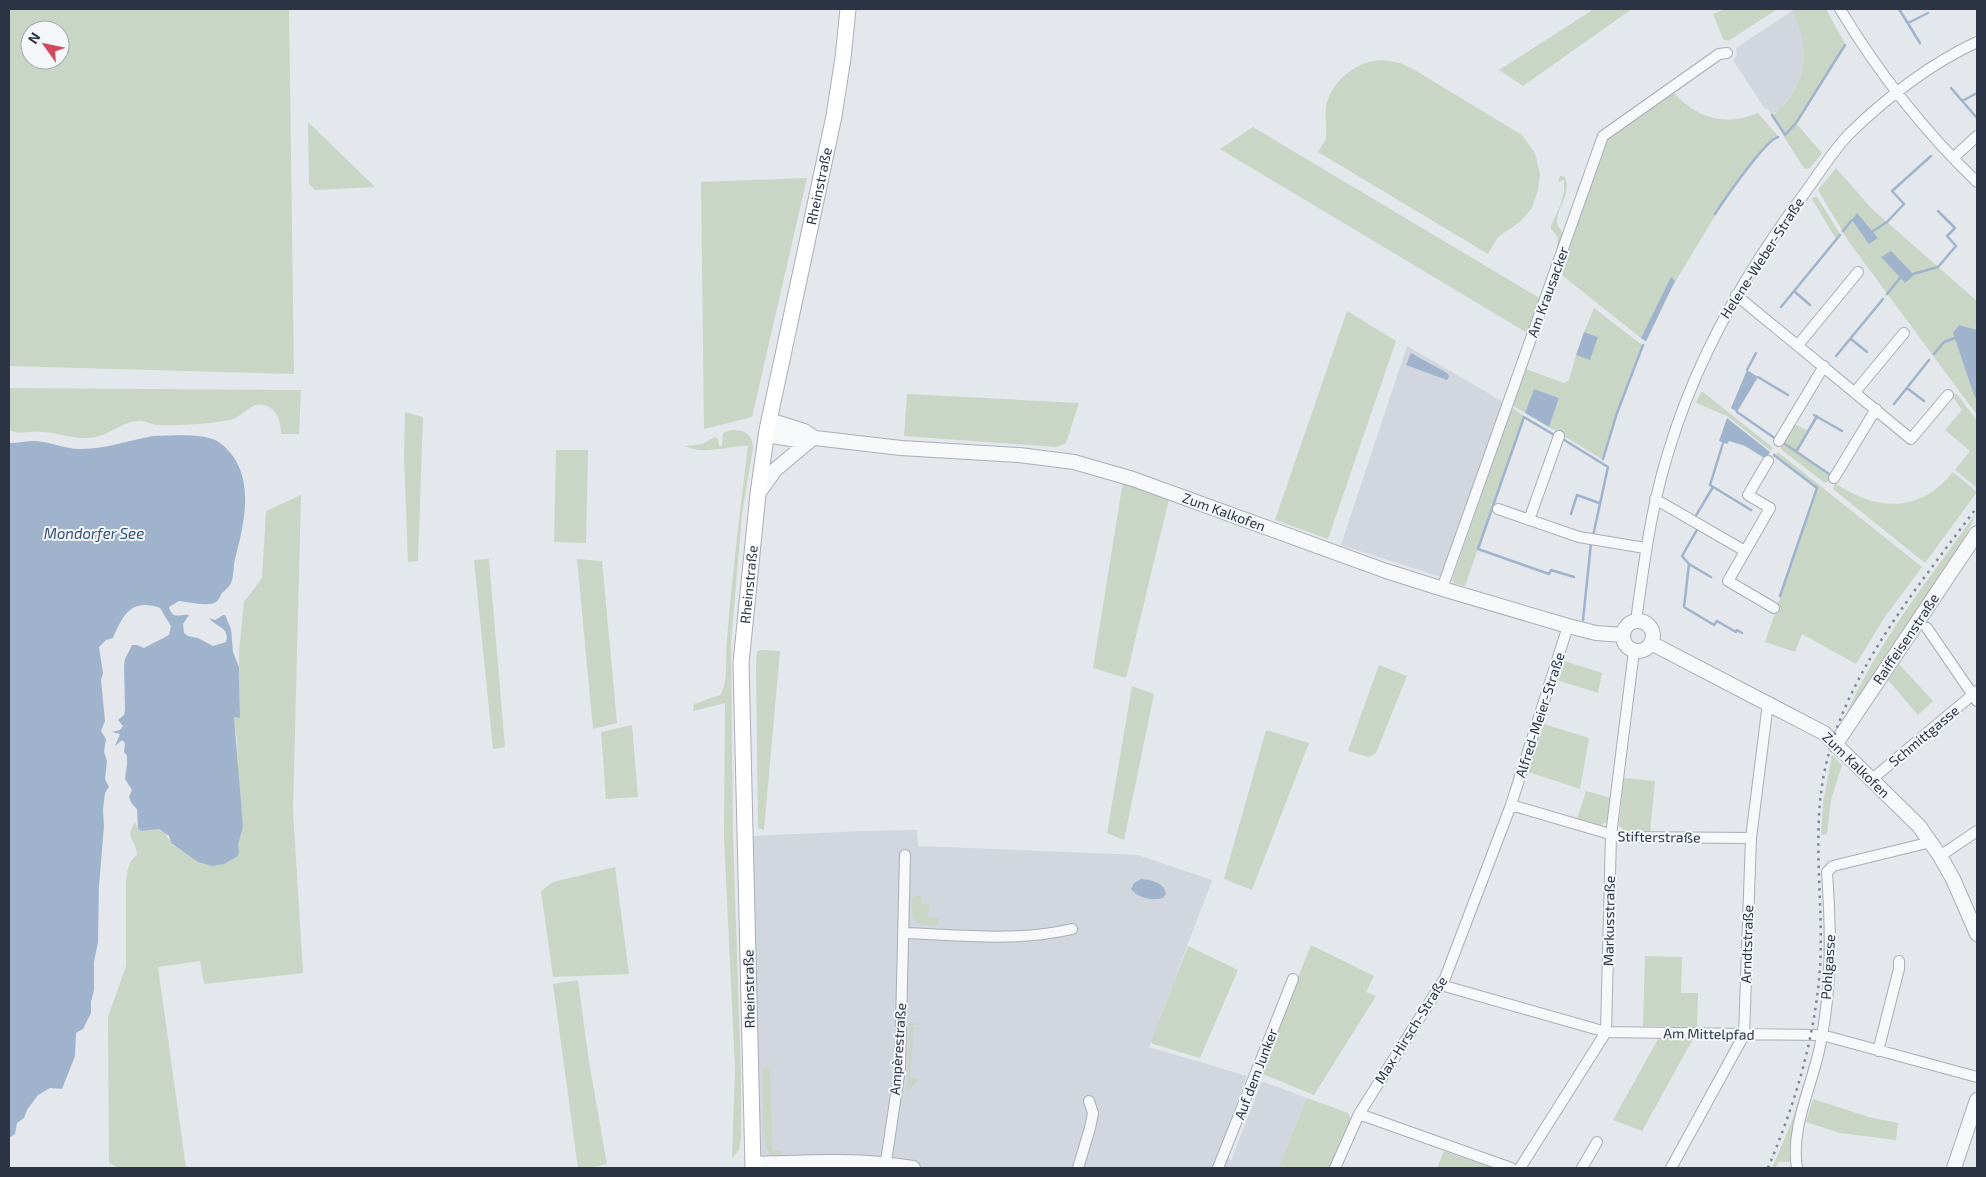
<svg xmlns="http://www.w3.org/2000/svg" width="1986" height="1177" font-family="'Exo 2',sans-serif">
<style>
.built{fill:#d2d6de}
.green{fill:#c9d6c5;fill-rule:evenodd}
.water{fill:#9fb4cc}
.lines{fill:none;stroke-linecap:round;stroke-linejoin:round}
.stream{stroke:#9fb4cc;stroke-width:2.5}
.minor-casing{stroke:#a9aeb7;stroke-width:12}
.tertiary-casing{stroke:#a9aeb7;stroke-width:16}
.secondary-casing{stroke:#a9aeb7;stroke-width:17}
.minor{stroke:#f7f8fa;stroke-width:10}
.tertiary{stroke:#f7f8fa;stroke-width:14}
.secondary{stroke:#fff;stroke-width:15}
.rail{stroke:#7d8696;stroke-width:2.5;stroke-dasharray:2.5 5;stroke-linecap:butt}
.labels{text-anchor:middle;stroke-width:4;stroke-linejoin:round;paint-order:stroke}
.street-label{font-size:14px;fill:#2b3445;stroke:#f4f6f9}
.water-label{font-size:15px;font-style:italic;fill:#34527a;stroke:#f4f6f9}
</style>
<rect width="100%" height="100%" fill="#e4e7ec"/>
<path class="built" d="M1792,11L1799,23L1804,42L1803,66L1799,82L1792,94L1781,108L1772,115L1767,108L1765,109L1733,60L1737,55L1736,48Z
M1407,346L1505,403L1441,577L1341,545Z
M917,830L918,846L1138,855L1212,880L1149,1047L1247,1076L1221,1146L1231,1161L1261,1083L1264,1082L1307,1098L1278,1168H762L755,995L752,836L863,831Z"/>
<path class="green" d="M9,9H289L294,374L9,366ZM30,30H60V60H30Z
M1594,9H1632L1523,86L1499,70Z
M1725,9H1775L1776,10L1728,41L1723,39L1713,14Z
M1795,9H1826L1845,44L1795,122L1822,153L1810,168L1806,169L1804,168L1784,137L1785,135L1773,115C1807,87 1812,49 1792,11Z
M1382,60L1400,63L1413,69L1522,135L1535,153L1540,174L1538,190L1532,208L1520,222L1498,237L1488,254L1318,152C1320,148 1324,143 1326,139C1327,134 1325,116 1326,107C1331,81 1356,61 1382,60Z
M1672,90C1694,118 1726,127 1758,113L1778,136L1773,137L1715,213L1716,214L1671,289L1646,342L1563,276L1561,268L1607,136Z
M308,122L375,187L315,190L309,184Z
M1253,127L1541,299L1529,334L1220,149Z
M1836,168L1872,209L1977,301V415L1849,242L1818,190Z
M1560,176L1565,177C1572,194 1556,208 1557,223C1558,227 1561,230 1563,233L1558,247L1557,246L1558,237L1551,229V226L1560,206L1564,191V180L1558,182Z
M806,178H807L752,417L704,429L701,182Z
M1813,197H1817L1840,234L1836,239L1812,199Z
M1594,308L1642,345L1622,397L1602,459L1549,427L1559,398L1534,389L1525,413L1513,406L1526,369L1564,383L1569,380L1576,355L1590,359L1598,337L1584,332Z
M1347,311L1396,341L1328,539L1275,520Z
M9,388L301,390L299,434H281C281,422 277,407 263,405C251,402 243,416 233,419C217,424 173,426 156,425C150,424 144,420 138,421C124,421 112,433 99,436C80,442 61,433 42,432C30,431 20,435 9,430Z
M1701,392H1703L1772,447L1771,451L1727,416L1696,403Z
M907,394L1079,403L1066,443L1056,447L904,436Z
M1953,394H1957L1977,421V488L1955,470L1970,451L1945,430L1962,410L1952,396Z
M1512,408L1524,416L1465,586L1454,583L1452,580Z
M405,412L423,417L418,561L408,562L404,456Z
M1793,423L1808,431L1796,451L1782,441Z
M731,430C745,430 752,434 753,448L742,514L731,644L733,833L741,1074V1139L739,1150L732,1159L735,1068L724,837L725,703L693,711L694,704L720,695C729,684 725,655 727,640C732,575 740,511 748,446C728,445 704,456 685,446L702,444L715,437L718,439L719,446H722L723,433Z
M1781,443L1833,475L1829,481L1825,483L1822,481L1782,450L1780,446Z
M556,450H588L586,543L554,542Z
M1779,453L1922,567L1884,618L1856,664L1802,634L1795,652L1765,642L1818,488L1775,454Z
M1953,472L1977,492L1925,563L1833,489L1835,483C1876,511 1919,514 1953,472Z
M1123,481L1169,499L1126,678L1093,668Z
M301,495L293,810L303,973L204,984L200,961L158,967L186,1168H119L109,1163L108,1017L126,966V882C127,872 128,861 137,855C136,838 124,840 135,822L138,829L142,831L158,829C169,835 165,834 171,843C173,846 180,849 184,852C204,865 216,870 237,856L238,845L243,827L238,780L237,739L234,721V717L240,708L239,651L244,602L262,578L266,511Z
M1977,512L1960,547L1843,722C1875,645 1929,579 1977,512Z
M489,559L505,747L493,749L474,560Z
M577,559L602,561L617,723L593,729Z
M761,650L780,651L764,830L758,828L756,664L757,651Z
M1564,661L1602,673L1598,693L1557,680Z
M1899,664L1933,701L1918,715L1888,680Z
M1379,665L1407,676L1376,753L1369,757L1348,751Z
M1132,686L1154,694L1124,840L1107,833Z
M1544,724L1589,738L1580,789L1528,772Z
M632,725L638,797L606,799L601,732Z
M1266,730L1309,743L1252,890L1224,879Z
M1832,755L1842,765L1831,800L1827,834L1821,835L1823,803Z
M1624,778L1655,781L1650,832H1625L1619,825Z
M1586,791L1611,798L1608,821L1600,826L1577,819Z
M615,867L629,974L553,977L541,891L553,882Z
M916,896H921L922,904H929L928,918H938V926C913,925 912,924 912,898Z
M1311,945L1374,976L1366,992L1376,996L1314,1095L1260,1073Z
M1188,946L1238,970L1200,1058L1153,1044L1151,1041Z
M1645,956L1682,957L1681,993H1698L1697,1027L1643,1026Z
M578,980L589,1062L607,1164L589,1168H578L553,984Z
M909,1023H920V1025H914L910,1077L920,1079L908,1091L906,1089L908,1078Z
M1658,1039H1693L1642,1131L1613,1120Z
M1815,1047L1795,1122L1791,1162H1779L1775,1168H1772L1792,1121Z
M763,1068H770L772,1150H781V1156C777,1156 773,1157 770,1154C760,1145 763,1084 763,1068Z
M1307,1098L1348,1113L1352,1121L1331,1168H1278Z
M1813,1099L1869,1117L1898,1123L1896,1140L1840,1133L1806,1122Z
M1444,1151L1493,1168H1437Z"/>
<path class="water" d="M1857,213L1878,238L1869,244L1852,220Z
M1891,251L1914,275L1905,283L1881,257Z
M1671,277L1675,281L1646,341L1641,338Z
M1959,325L1977,330V400L1974,395L1953,333Z
M1584,332L1598,337L1590,360L1576,355Z
M1411,353L1447,373L1449,376L1447,380L1406,365Z
M1747,370L1758,377L1737,412L1731,408Z
M1534,389L1559,398L1549,427L1525,413Z
M1727,418L1770,452L1766,459L1745,446L1729,441L1727,444L1719,441Z
M153,436C171,436 206,432 220,443C257,471 245,521 235,559C233,567 234,579 230,585C228,588 225,590 222,593C220,596 219,600 216,602C209,607 187,602 179,601L169,607C173,621 180,613 189,615L183,624L184,633L188,636L198,638L213,646L226,642C230,627 217,628 209,618L215,620L223,615H225L231,629L233,652L239,667L240,718L234,717L243,827L238,845L239,852L238,856L224,864L212,866L198,862L171,843L169,836L159,829L142,831L138,829L137,809L132,804L129,797L132,790L125,779L127,764V756L124,752L125,743L122,740L115,746L120,734L112,732L120,730L123,726L118,720L124,715L125,710L124,665L125,659L132,645H137L144,648L169,635L171,626L160,608C131,598 123,615 113,638L106,640L99,647L103,673L101,680L105,721L101,731L106,739L104,752L107,761L105,779L109,787L105,793L103,810L104,826L99,886L98,942L94,962V990L91,1002V1013L83,1029L76,1033L75,1056L62,1089L50,1088L38,1095L27,1110L24,1118L17,1123L15,1134L9,1138V443C18,443 27,441 36,441C51,442 65,449 81,449C106,449 130,440 153,436Z
M1141,879C1151,880 1164,882 1166,894L1163,898C1152,901 1138,898 1131,889L1134,883Z"/>
<g class="lines">
<path class="stream" d="M1899,9L1920,43
M1908,23L1928,13
M1951,88L1977,118
M1962,101L1977,93
M1772,115L1785,135L1796,123L1845,45
M1715,214C1724,200 1766,139 1778,137
M1843,231L1852,220
M1873,231L1887,222L1904,204L1892,191L1931,156
M1913,274L1938,267L1956,246L1947,236L1955,228L1938,211
M1794,291L1810,305
M1887,294L1900,278
M1781,307L1840,235
M1851,339L1867,352
M1934,354L1944,342L1955,338
M1836,356L1883,299
M1747,370L1756,353
M1758,377L1788,395
M1907,388L1924,401
M1894,404L1929,360
M1737,412L1776,439
M1814,415L1842,431
M1556,436L1524,417L1478,549L1549,574L1551,570L1574,577
M1561,438L1608,467L1593,536
M1782,442L1829,474
M1723,443L1710,485L1751,510
M1796,452L1817,416
M1774,455L1817,488L1780,596
M1603,459L1617,413L1643,345
M1571,514L1577,495L1599,503
M1695,517L1713,487
M1698,528L1682,556L1689,564L1711,577
M1689,564L1684,607L1714,625L1717,621L1736,632L1737,630L1742,633
M1583,620L1591,543"/>
<defs>
<path id="minor" d="M1840,9C1878,72 1924,131 1977,182
M1953,158L1977,136
M1736,295L1911,439L1948,395
M1798,345L1858,272
M1855,392L1904,333
M1779,441L1824,366
M1768,461L1748,495L1770,508L1728,581L1774,608
M1834,478L1876,409
M1655,499L1745,551
M1498,509L1579,537L1645,548
M1529,520L1559,436
M1443,589L1444,583L1603,136L1719,54L1727,53
M1636,621C1644,563 1651,507 1669,450C1697,357 1745,273 1804,194C1818,175 1832,152 1849,134C1886,98 1930,64 1977,42
M1927,628L1977,701
M1871,780L1977,691
M1511,805L1620,837L1751,838
M1940,856L1977,831
M904,933C959,935 1017,942 1072,929
M1441,985L1606,1032L1822,1035L1977,1077
M1878,1051L1899,969V961
M1359,1114L1511,1168
M885,1168L900,1068L905,855
M1078,1168L1090,1128L1093,1113L1089,1101
M1218,1168L1293,979
M1335,1168L1359,1114L1445,978L1511,805L1568,626
M1520,1168L1606,1032L1611,835L1634,651
M1582,1168L1597,1142
M1671,1168L1744,1035L1751,838L1768,703
M1797,1168C1790,1125 1814,1083 1821,1041C1832,985 1831,929 1827,872L1833,866L1931,842"/>
<path id="tertiary" d="M769,420L804,431L815,438
M766,435L797,440L815,438L901,448L1019,455L1074,462L1133,479L1386,571L1443,589L1568,626L1596,633L1623,635
M758,494L775,470L813,438
M1623 636a15 15 0 1 1 30 0a15 15 0 1 1-30 0Z
M1651,643L1824,733L1919,826L1940,856L1953,879L1977,934
M1835,745L1977,533
M753,1164C807,1162 860,1159 913,1168
M1954,1168L1977,1100"/>
<g id="secondary">
<path id="s1" d="M753,1168L741,663L758,494L767,430L834,116L843,58L848,9"/>
</g>
</defs>
<use href="#minor" class="minor-casing"/>
<use href="#tertiary" class="tertiary-casing"/>
<use href="#secondary" class="secondary-casing"/>
<use href="#minor" class="minor"/>
<use href="#tertiary" class="tertiary"/>
<use href="#secondary" class="secondary"/>
<path class="rail" d="M1768,1168C1795,1104 1815,1038 1820,968C1824,902 1811,835 1825,769C1845,673 1920,584 1977,507"/>
</g>
<g class="labels">
<g class="street-label">
<text dy="5" stroke="none"><textPath href="#s1" startOffset="989">Rheinstraße</textPath></text>
<text transform="translate(1762 258) rotate(-57)" y="5">Helene-Weber-Straße</text>
<text transform="translate(1548 292) rotate(-70)" y="5">Am Krausacker</text>
<text transform="translate(1224 512) rotate(20)" y="5">Zum Kalkofen</text>
<text dy="5" stroke="none"><textPath href="#s1" startOffset="584">Rheinstraße</textPath></text>
<text transform="translate(1906 639) rotate(-56)" y="5">Raiffeisenstraße</text>
<text transform="translate(1540 715) rotate(-72)" y="5">Alfred-Meier-Straße</text>
<text transform="translate(1924 736) rotate(-40)" y="5">Schmittgasse</text>
<text transform="translate(1856 765) rotate(44)" y="5">Zum Kalkofen</text>
<text transform="translate(1659 837) rotate(1)" y="5">Stifterstraße</text>
<text transform="translate(1609 921) rotate(-89)" y="5">Markusstraße</text>
<text transform="translate(1747 944) rotate(-88)" y="5">Arndtstraße</text>
<text transform="translate(1828 967) rotate(-86)" y="5">Pohlgasse</text>
<text transform="translate(749 989) rotate(-91)" y="5">Rheinstraße</text>
<text transform="translate(1411 1030) rotate(-58)" y="5">Max-Hirsch-Straße</text>
<text transform="translate(1709 1034) rotate(1)" y="5">Am Mittelpfad</text>
<text transform="translate(898 1049) rotate(-86)" y="5">Ampèrestraße</text>
<text transform="translate(1256 1074) rotate(-69)" y="5">Auf dem Junker</text>
</g>
<g class="water-label">
<text x="94" y="539">Mondorfer See</text>
</g>
</g>
<rect width="1986" height="1177" fill="none" stroke="#2b3445" stroke-width="20"/>
<g transform="translate(45 45) rotate(303)"><circle r="24" fill="#f4f6f9" stroke="#a4a8b1"/>
<path d="M0-4L9 19L0 12L-9 19Z" fill="#d1495b"/>
<text y="-8" font-size="14" font-weight="bold" text-anchor="middle" fill="#2b3445">N</text>
</g>
</svg>
